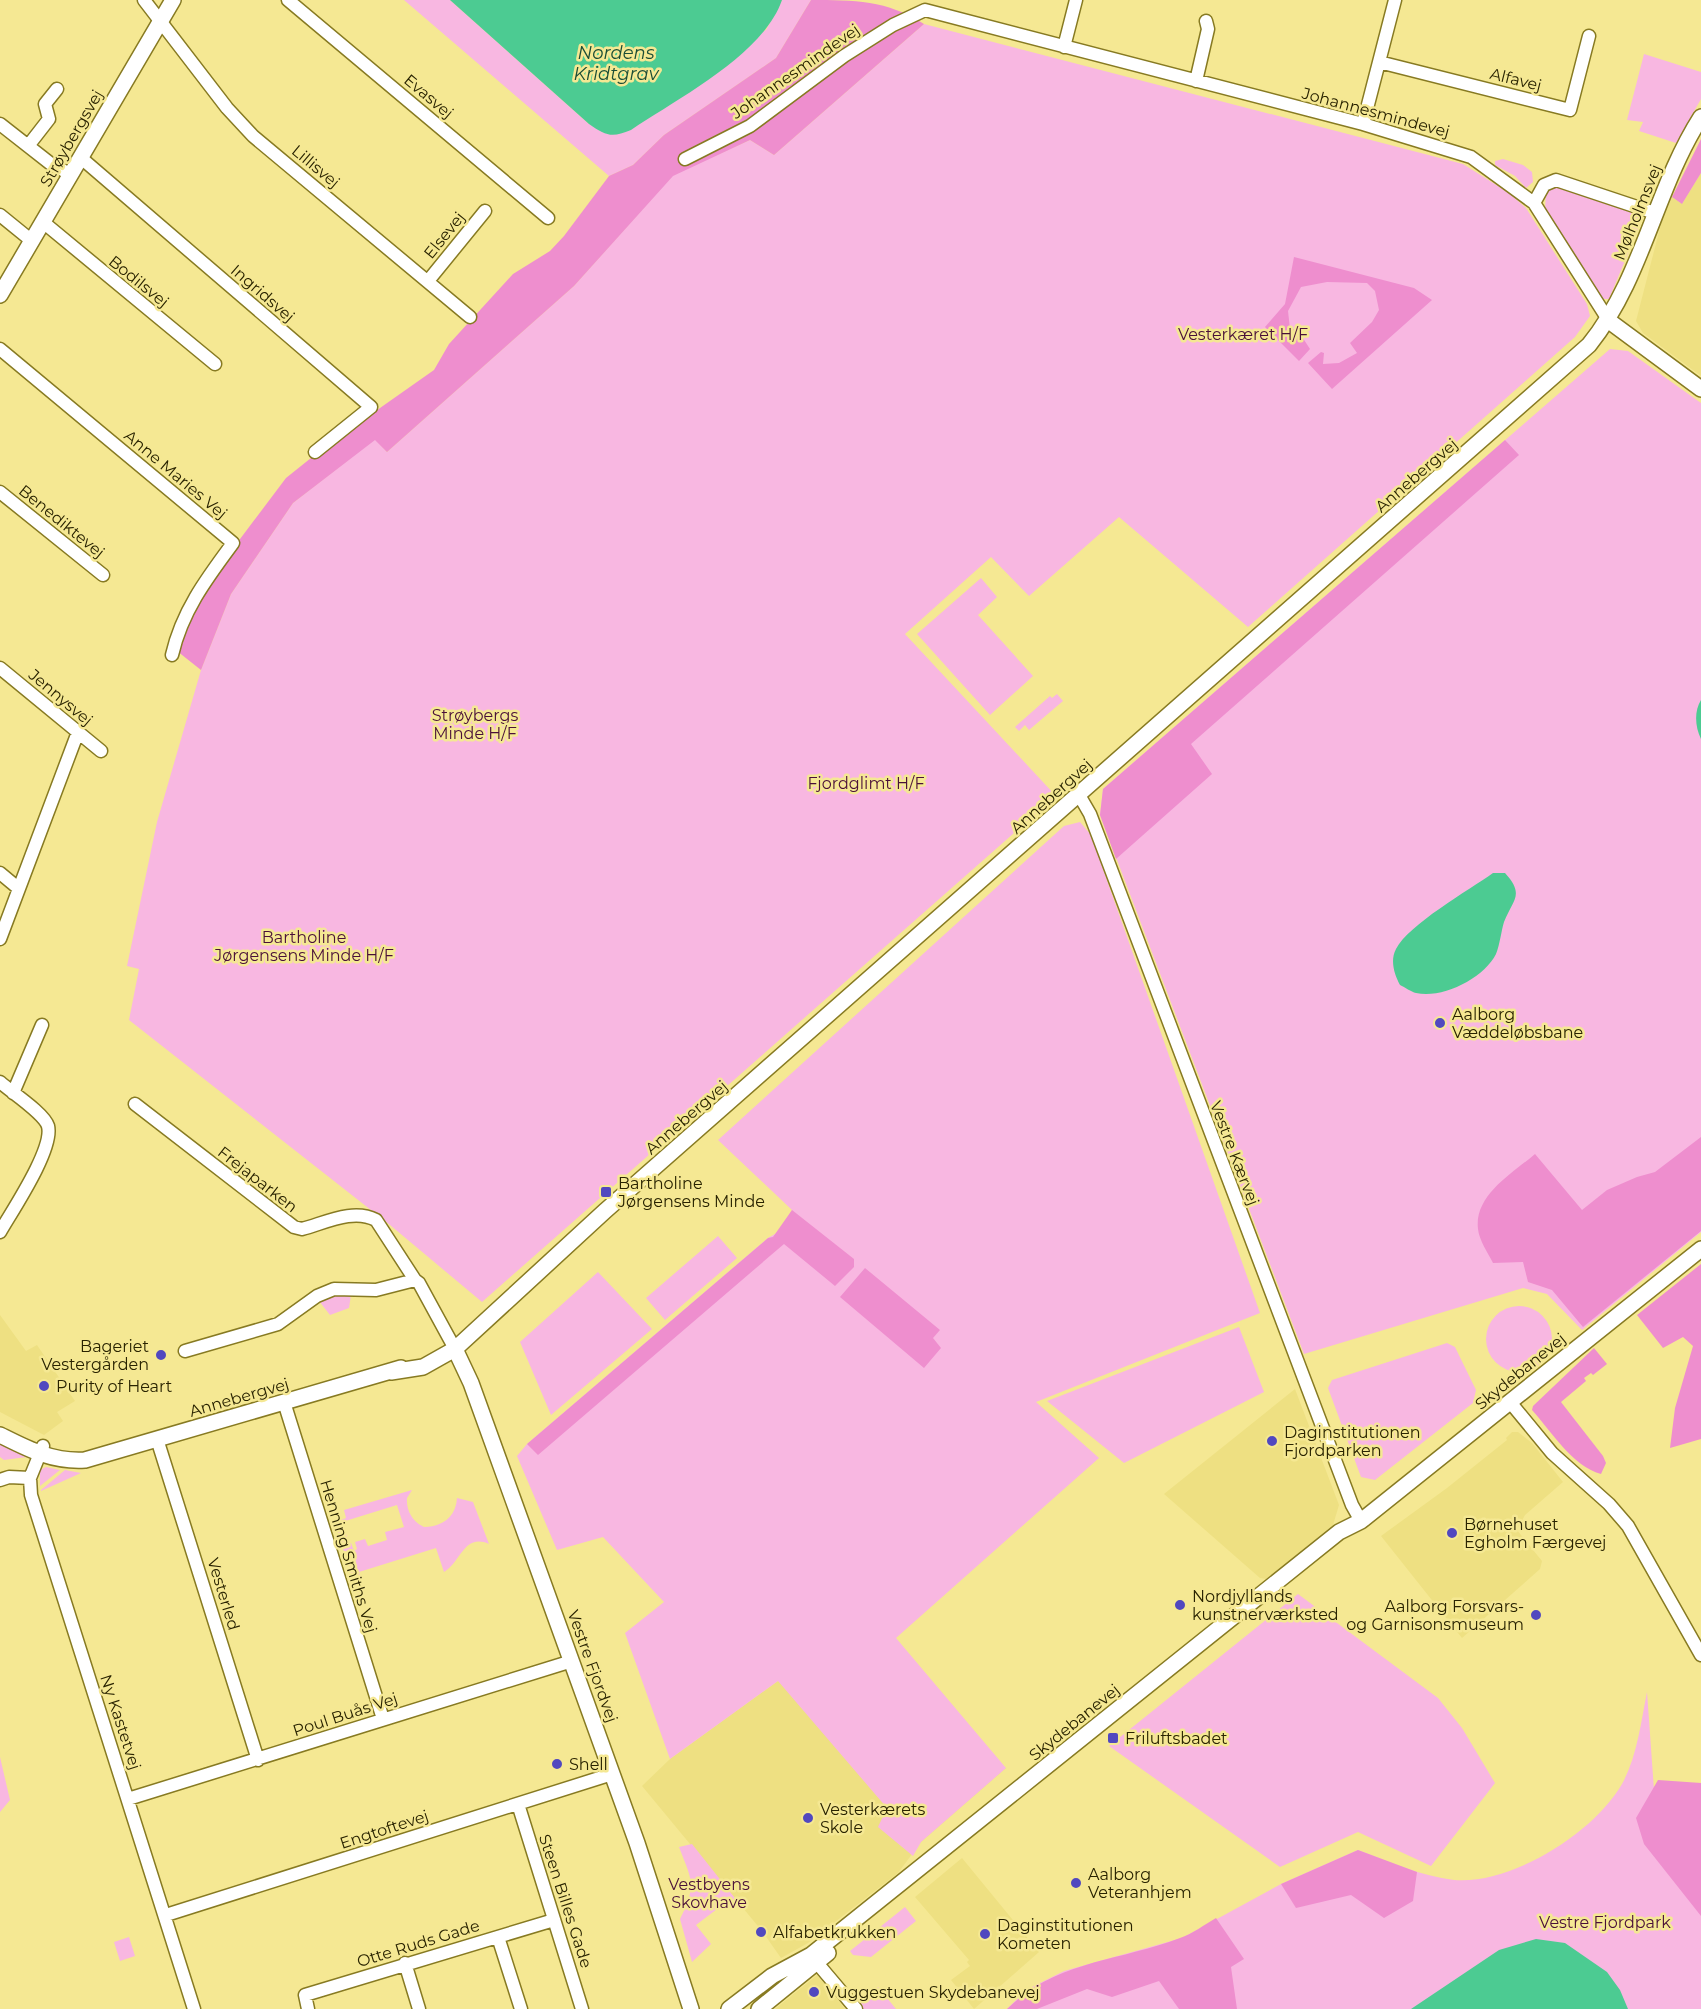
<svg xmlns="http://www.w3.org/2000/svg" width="1701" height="2009" font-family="Montserrat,sans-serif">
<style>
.built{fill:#eee082}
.green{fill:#f8b7e1}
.forest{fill:#ee8ece}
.water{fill:#4ccb92}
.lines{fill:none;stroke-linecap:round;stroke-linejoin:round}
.minor-casing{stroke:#877a22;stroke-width:15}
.tertiary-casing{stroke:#877a22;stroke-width:18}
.minor{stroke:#fff;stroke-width:12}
.tertiary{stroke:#fff;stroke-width:15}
.poi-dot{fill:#5148bf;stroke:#f5e893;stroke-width:2}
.labels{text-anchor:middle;stroke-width:5;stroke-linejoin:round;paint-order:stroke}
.street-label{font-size:16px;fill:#292300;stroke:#f5e893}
.park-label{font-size:16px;fill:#490f39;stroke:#f5e893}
.poi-label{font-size:16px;fill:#292300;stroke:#f5e893;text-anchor:start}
.water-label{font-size:18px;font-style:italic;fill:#1a4d36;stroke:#f5e893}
</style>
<rect width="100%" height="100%" fill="#f5e893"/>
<path class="built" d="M1701,173V376L1643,333L1636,321L1661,224L1672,197L1682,204Z
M0,1315L26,1351L37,1345L75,1401L57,1412L63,1421L44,1435L0,1412Z
M1295,1389L1339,1505L1333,1525L1266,1579L1260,1578L1164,1494Z
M1512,1432H1518L1532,1443L1563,1482L1525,1515L1517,1530L1542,1561L1540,1569L1462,1638L1381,1536L1447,1488L1507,1440L1506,1438Z
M778,1681L1006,1768L921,1842L898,1873L808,1943L781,1958L762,1931L642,1786L670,1759Z
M962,1858L1039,1952L974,2009L951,1980L970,1966L967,1962L969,1960L915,1897Z
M817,1975L845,2009H775Z"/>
<path class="green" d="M404,0H450L589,124L766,30L782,0H811L776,58L664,135L633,165L609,176Z
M924,24L1463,164L1509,193L1526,208L1587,304L1590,316L1575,337L1248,627L1119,517L1029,596L991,557L905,634L1056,796L482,1302L390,1225L129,1020L139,969L127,966L157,822L201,670L231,594L293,503L375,439L387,452L574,286L673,175L750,140L774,155Z
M1644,54L1701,72V99L1676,143L1639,131L1643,122L1627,120Z
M1503,159L1523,165L1532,172L1533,182L1526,188L1515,176L1495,165V161Z
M1560,186L1644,214L1634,238H1626L1624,242L1629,251L1609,299H1602L1545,210L1546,192L1553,187Z
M1610,349L1628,351L1701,403V1232L1582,1330L1547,1294L1523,1288L1304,1354L1100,815L1103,789Z
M981,578L997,597L978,615L1033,676L990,715L917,634Z
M1057,694L1063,701L1029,730L1025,725L1019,731L1015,727L1050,696L1052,698Z
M1080,822L1091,835L1260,1313L1036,1402L1099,1458L896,1638L1006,1768L921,1842L913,1856L878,1827L887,1808L778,1681L670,1759L625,1633L664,1602L603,1537L557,1550L517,1456L527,1444L768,1238L780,1231L792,1210L718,1140L1064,826Z
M718,1236L737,1258L665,1320L646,1298Z
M598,1272L652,1329L551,1415L520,1342Z
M347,1294L351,1295L349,1308L330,1315L319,1301L335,1295Z
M1486 1339a33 33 0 1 1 66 0a33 33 0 1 1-66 0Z
M1239,1327L1264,1392L1124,1463L1047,1401Z
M1447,1343L1455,1347L1476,1390L1473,1403L1375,1480L1361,1477L1328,1388L1332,1380Z
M0,1442L27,1455V1457L4,1460L0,1457Z
M46,1467L60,1470L40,1486V1470Z
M65,1470L81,1473L41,1491V1490Z
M412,1490L407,1498C406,1511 413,1522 424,1527C442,1527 456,1517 457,1498L473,1502L489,1544C464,1533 461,1562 444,1572L436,1548L359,1572L364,1590L357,1593L342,1546L351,1543L354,1551L357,1549L355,1542L365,1539L368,1546L387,1540L385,1532L404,1527L403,1524L397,1505L342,1522L348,1540L341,1543L335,1522L346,1518L344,1510Z
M1298,1594L1438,1698L1462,1728L1495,1783L1431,1866L1358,1832L1280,1867L1109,1746Z
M1647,1692L1658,1846L1701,1911V2009H1007L1026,1990L1064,1971L1182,1938L1281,1884L1358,1850C1389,1862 1421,1876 1454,1880C1511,1885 1594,1833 1622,1784C1637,1757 1641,1722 1647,1692Z
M0,1757L10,1800L0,1812Z
M692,1844L738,1902L730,1909L725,1903L696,1925L711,1944L692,1962L680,1919C697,1884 692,1881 679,1847Z
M905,1907L916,1921L871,1957L853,1955L850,1951Z
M129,1937L135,1956L120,1961L114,1942Z
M878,1987L896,2009H863L858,2003Z"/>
<path class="forest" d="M811,0C854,0 887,0 924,24L774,155L750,140L673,176L574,286L387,452L375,440L293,503L231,594L201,670L177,651L210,579L286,478L326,446L434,370L449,344L513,274L550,251L564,236L609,176L633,165L664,135L776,58Z
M1701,139V173L1682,204L1672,197Z
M1294,257L1414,288L1432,300L1332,389L1308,363L1321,352L1324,353L1323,364L1339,363L1357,353L1350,343L1372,322L1379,310L1375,291L1367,283L1327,282L1301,287L1288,311L1290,329H1297L1310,349L1299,361L1265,327L1285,304Z
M1505,440L1519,455L1191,744L1212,774L1116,859L1100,815L1103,789Z
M1701,1137V1231L1583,1327L1552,1290L1528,1282L1523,1262L1493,1263C1488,1253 1479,1240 1478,1229C1474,1195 1513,1173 1535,1154L1582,1210L1607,1190L1637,1177L1655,1172Z
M792,1210L854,1259V1267L835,1286L784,1244L538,1455L527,1444L768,1238L773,1237Z
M1701,1264V1439L1670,1448L1675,1408L1693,1346L1683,1337L1663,1348L1637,1315Z
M865,1268L940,1330L933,1338L941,1348L924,1368L840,1297Z
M1594,1348L1607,1364L1593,1375L1591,1373L1584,1378L1586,1381L1561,1402L1603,1456L1606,1463L1601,1474C1572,1466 1552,1432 1532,1410L1533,1406Z
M1658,1780L1701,1783V1916L1644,1844L1636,1818Z
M1358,1850L1417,1872L1413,1901L1384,1918L1351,1895L1296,1908L1281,1884Z
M1216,1918L1244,1959L1231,1967L1237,2009H1179L1159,1981L1112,1997L1087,1989L1037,2009H1007C1057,1960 1117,1962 1180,1938C1192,1934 1204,1925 1216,1918Z"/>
<path class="water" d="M450,0H782C763,55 678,98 631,130C612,138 606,136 589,124Z
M1701,700V739C1695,727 1694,711 1701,700Z
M1493,873H1505C1525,895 1513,899 1504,922C1501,932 1500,944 1496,954C1484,978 1443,999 1416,993C1411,992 1405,987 1400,985C1394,974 1390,960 1396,949C1408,925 1469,890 1493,873Z
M1536,1939L1565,1943L1607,1972L1620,1990L1628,2009H1411L1499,1950Z"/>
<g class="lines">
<defs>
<path id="minor" d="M144,0L227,108L253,136L470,317
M288,0L548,218
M1064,47L1076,0
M1379,62L1570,110L1589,36
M1196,81L1208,29L1206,21
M0,124L51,164L70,174
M1363,124L1395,0
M28,146L49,119L45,104L57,89
M80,157L371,407L315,452
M685,159L750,126L844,56L893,25L925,10L1363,124L1471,157L1534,203L1609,321
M1534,203L1544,185L1556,180L1655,213
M0,215L32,241
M43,222L215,364
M428,281L485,211
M0,349L233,543C207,578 182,611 172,655
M0,492L103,575
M0,668L101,751
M1079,795L1090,814L1352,1505L1361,1521
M0,873L18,888
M0,939L78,732
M0,1082C11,1092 44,1113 48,1126C54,1149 12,1211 0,1232
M13,1093L42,1025
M135,1104L294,1227L302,1229C325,1223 353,1208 376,1220L415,1280L419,1283L455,1349
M185,1351L278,1324L317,1296L334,1289L376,1290L415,1280
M284,1402L383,1719
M1510,1402L1552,1453L1609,1504L1628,1526L1701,1655
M157,1439L258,1760
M43,1446L30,1478L31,1495L194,2009
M0,1480L9,1477L30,1478
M128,1799L572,1661
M518,1804L582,2009
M166,1915L612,1774
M498,1937L521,2009
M812,1957L856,2009
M405,1963L419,2009
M308,2009L305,1995L554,1920"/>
<path id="tertiary" d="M0,295L173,0
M1609,321L1701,389
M455,1349L471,1383L637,1843L691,2009
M391,1372L423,1367L455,1349L605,1211L1589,345C1643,278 1655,189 1701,117
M0,1435C28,1449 52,1462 85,1460L401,1368
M729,2009L772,1976L811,1955L1339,1532L1361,1521L1701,1249
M759,2009L828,1953"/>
</defs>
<use href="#minor" class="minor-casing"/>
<use href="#tertiary" class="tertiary-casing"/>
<use href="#minor" class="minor"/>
<use href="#tertiary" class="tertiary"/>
</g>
<g class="poi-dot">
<circle cx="1440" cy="1023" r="6"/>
<rect x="600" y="1186" width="12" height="12" rx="3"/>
<circle cx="161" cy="1355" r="6"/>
<circle cx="44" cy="1386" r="6"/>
<circle cx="1272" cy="1441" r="6"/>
<circle cx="1452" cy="1533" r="6"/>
<circle cx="1180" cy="1605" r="6"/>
<circle cx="1536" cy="1615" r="6"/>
<rect x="1107" y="1732" width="12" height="12" rx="3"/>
<circle cx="557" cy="1764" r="6"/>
<circle cx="808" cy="1818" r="6"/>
<circle cx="1076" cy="1883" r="6"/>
<circle cx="761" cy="1932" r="6"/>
<circle cx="985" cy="1934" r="6"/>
<circle cx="814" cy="1992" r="6"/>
</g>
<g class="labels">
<g class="street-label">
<text transform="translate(795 71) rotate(-35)" y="6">Johannesmindevej</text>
<text transform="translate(1516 79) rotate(14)" y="6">Alfavej</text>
<text transform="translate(429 96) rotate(40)" y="6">Evasvej</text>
<text transform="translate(1376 112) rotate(15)" y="6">Johannesmindevej</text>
<text transform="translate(71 138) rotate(-60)" y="6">Strøybergsvej</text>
<text transform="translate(316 166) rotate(40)" y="6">Lillisvej</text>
<text transform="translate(1637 212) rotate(-68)" y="6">Mølholmsvej</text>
<text transform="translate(444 235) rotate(-51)" y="6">Elsevej</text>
<text transform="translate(139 281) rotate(39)" y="6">Bodilsvej</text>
<text transform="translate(263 293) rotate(41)" y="6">Ingridsvej</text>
<text transform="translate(176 474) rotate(40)" y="6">Anne Maries Vej</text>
<text transform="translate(1416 475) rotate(-41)" y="6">Annebergvej</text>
<text transform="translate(62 521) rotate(39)" y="6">Benediktevej</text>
<text transform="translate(61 697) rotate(40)" y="6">Jennysvej</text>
<text transform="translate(1051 796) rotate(-42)" y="6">Annebergvej</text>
<text transform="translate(686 1117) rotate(-41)" y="6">Annebergvej</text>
<text transform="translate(1235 1153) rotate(69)" y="6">Vestre Kærvej</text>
<text transform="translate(258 1179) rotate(38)" y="6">Frejaparken</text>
<text transform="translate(1520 1371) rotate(-39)" y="6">Skydebanevej</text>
<text transform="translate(239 1397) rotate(-16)" y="6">Annebergvej</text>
<text transform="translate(349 1556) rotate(73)" y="6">Henning Smiths Vej</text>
<text transform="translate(224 1594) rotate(73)" y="6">Vesterled</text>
<text transform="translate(593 1666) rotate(70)" y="6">Vestre Fjordvej</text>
<text transform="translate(345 1714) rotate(-18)" y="6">Poul Buås Vej</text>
<text transform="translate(121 1722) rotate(72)" y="6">Ny Kastetvej</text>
<text transform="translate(1074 1722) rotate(-39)" y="6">Skydebanevej</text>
<text transform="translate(384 1829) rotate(-18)" y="6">Engtoftevej</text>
<text transform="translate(566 1901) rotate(72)" y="6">Steen Billes Gade</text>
<text transform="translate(418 1943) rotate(-17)" y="6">Otte Ruds Gade</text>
</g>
<g class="park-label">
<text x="1243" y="340">Vesterkæret H/F</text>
<text x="475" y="721">Strøybergs<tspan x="475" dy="18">Minde H/F</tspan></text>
<text x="866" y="789">Fjordglimt H/F</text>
<text x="304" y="943">Bartholine<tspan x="304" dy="18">Jørgensens Minde H/F</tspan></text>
<text x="709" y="1890">Vestbyens<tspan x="709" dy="18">Skovhave</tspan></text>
<text x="1605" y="1928">Vestre Fjordpark</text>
</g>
<g class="poi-label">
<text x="1452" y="1020">Aalborg<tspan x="1452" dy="18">Væddeløbsbane</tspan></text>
<text x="618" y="1189">Bartholine<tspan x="618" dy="18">Jørgensens Minde</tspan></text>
<text x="149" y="1352" text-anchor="end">Bageriet<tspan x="149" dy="18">Vestergården</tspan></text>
<text x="56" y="1392">Purity of Heart</text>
<text x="1284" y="1438">Daginstitutionen<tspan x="1284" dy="18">Fjordparken</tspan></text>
<text x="1464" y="1530">Børnehuset<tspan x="1464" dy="18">Egholm Færgevej</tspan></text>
<text x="1192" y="1602">Nordjyllands<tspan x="1192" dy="18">kunstnerværksted</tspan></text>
<text x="1524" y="1612" text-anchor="end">Aalborg Forsvars-<tspan x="1524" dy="18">og Garnisonsmuseum</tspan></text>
<text x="1125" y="1744">Friluftsbadet</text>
<text x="569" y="1770">Shell</text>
<text x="820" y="1815">Vesterkærets<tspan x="820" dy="18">Skole</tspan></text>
<text x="1088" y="1880">Aalborg<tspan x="1088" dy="18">Veteranhjem</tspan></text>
<text x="997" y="1931">Daginstitutionen<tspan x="997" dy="18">Kometen</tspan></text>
<text x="773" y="1938">Alfabetkrukken</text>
<text x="826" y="1998">Vuggestuen Skydebanevej</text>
</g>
<g class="water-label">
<text x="616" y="59">Nordens<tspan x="616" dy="21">Kridtgrav</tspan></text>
</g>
</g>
</svg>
